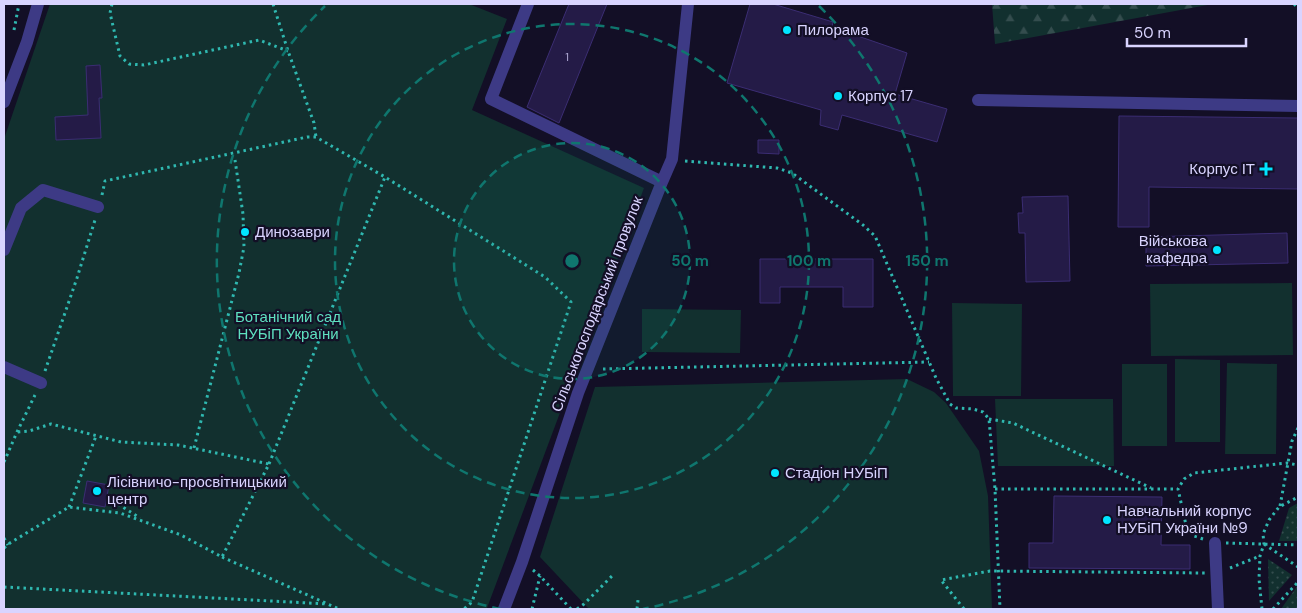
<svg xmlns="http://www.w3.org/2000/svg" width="1302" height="613" font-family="'DM Sans',sans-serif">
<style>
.grass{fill:url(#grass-dots)}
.forest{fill:url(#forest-firs)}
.garden{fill:#12302f}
.building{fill:#241b47;stroke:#3b2d73}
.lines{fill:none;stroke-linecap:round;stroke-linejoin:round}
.path{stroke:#2fb8b0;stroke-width:3;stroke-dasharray:2.5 4;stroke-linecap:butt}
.minor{stroke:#3d3a85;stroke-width:12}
.ring{fill:none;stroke:#0f766e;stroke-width:2.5;stroke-dasharray:9 6}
.poi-dot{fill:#00e5ff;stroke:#130f26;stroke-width:2}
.labels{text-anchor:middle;stroke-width:4.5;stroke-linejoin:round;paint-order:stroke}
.number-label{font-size:12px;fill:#aca6d1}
.poi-label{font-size:15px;fill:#d9d4ff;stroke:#130f26;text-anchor:start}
.street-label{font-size:15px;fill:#d9d4ff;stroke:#130f26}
.park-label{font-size:15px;fill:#5fe0c0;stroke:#130f26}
.centre{fill:#0f766e;stroke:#130f26;stroke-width:2.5}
.ring-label{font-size:15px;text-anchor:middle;font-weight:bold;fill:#0f766e;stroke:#130f26;stroke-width:4.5;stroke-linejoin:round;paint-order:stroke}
</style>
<defs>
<pattern id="grass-dots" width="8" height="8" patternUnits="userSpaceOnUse" patternTransform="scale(1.25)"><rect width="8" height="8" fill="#12302f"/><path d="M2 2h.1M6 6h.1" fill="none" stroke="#344d4e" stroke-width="1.8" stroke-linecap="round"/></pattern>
<pattern id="forest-firs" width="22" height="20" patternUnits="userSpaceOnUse" patternTransform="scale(1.25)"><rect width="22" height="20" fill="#12302f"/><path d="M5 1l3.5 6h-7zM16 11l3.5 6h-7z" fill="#344d4e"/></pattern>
</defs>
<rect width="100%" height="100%" fill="#130f26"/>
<path class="grass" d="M1298,503V541H1279L1289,508Z
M1268,559L1292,575L1269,601Z
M1298,585V609H1281Z"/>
<path class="forest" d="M992,4H1213L995,44Z"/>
<path class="garden" d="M50,4H469L507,19L472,110L644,188L487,608L485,609H4V139Z
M1292,283L1293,355L1151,356L1150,284Z
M952,303L1022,304L1021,396H953Z
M642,309L741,310L740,353L642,352Z
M1175,359L1220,360V442H1175Z
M1227,363L1277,364L1276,454H1225Z
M1122,364H1167V446H1122Z
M907,379L934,392L946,403L979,451L988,496L992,609H589L540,557L595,387Z
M995,399H1113L1114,466H998Z"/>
<path class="building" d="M569,4H607L559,123L527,107Z
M750,4H773L833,22L832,27L907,53L895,94L947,109L937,142L842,115L838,130L820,125L821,110L727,83Z
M100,65L102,98H99L101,138L56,140L55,117L88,115L86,66Z
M1119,116L1298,118V189L1149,187V227H1118Z
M758,140H779V154L758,153Z
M1068,196L1070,281L1026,282L1025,233H1019L1018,213H1023L1022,197Z
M1287,233L1288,263L1146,266V237Z
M760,259H873V307H843V287H780V303H760Z
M87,481L109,485L105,507L83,503Z
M1054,496L1162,497L1161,545H1190V569L1029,568V543H1053Z"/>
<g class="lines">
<path class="path" d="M112,4L110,13L120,56L129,64L144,65L259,40L288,51
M273,4L288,51L314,123L316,137
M1294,4L1298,8
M14,30L19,4
M685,161L777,168L792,173L863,225L875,236L936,378L950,404L956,408L973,409L983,412L989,419L995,489L1000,609
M102,195L105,181L307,137H316L385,177L545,277L571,302L472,602L464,609
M603,369L929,362
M45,371L77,278L95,220
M989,419L1013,423L1151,488
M194,448L239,273L244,247L243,214L235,160
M4,462L17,432L35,395
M269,464L385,177
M995,489H1178
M107,497L140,518
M1280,506L1292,441L1298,428
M69,507L96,436
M4,538L8,545
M1203,539L1194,536L1186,525L1178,489L1184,479L1194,473L1287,463L1298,465
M1226,543L1298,545
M1264,544L1298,567
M4,548L10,543L69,507L120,513L181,535L222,557L269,464L178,445L121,442L51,424L29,431L17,432
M222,557L339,609
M1230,568L1260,556
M533,570L540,576L571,609
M4,587L328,604
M532,609L540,576
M577,609L584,604L612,576
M637,609L638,600
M964,609L941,580L990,571L1205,573
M1262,609L1259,579L1260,556L1264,544L1263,534L1269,520L1279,507L1298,497
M1273,609L1298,582"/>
<path class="minor" d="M528,4L491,99L662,182
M978,100L1298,106
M4,102L27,42L38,4
M4,250L21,208L43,190L98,207
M4,367L41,383
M1215,543L1218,609
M504,609L522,562L578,393L662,182L672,159L688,4"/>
</g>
<circle cx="572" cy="261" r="118" fill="#0f766e" fill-opacity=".12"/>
<g class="ring">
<circle cx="572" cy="261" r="118"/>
<circle cx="572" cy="261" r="237"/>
<path d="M501 609A355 355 0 0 1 325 6M819 6A355 355 0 0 1 643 609"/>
</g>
<g class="poi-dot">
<circle cx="787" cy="30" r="5"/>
<circle cx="838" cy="96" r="5"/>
<path d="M1263.5 161.5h5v5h5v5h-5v5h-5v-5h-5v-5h5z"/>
<circle cx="245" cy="232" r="5"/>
<circle cx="1217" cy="250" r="5"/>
<circle cx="775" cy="473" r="5"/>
<circle cx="97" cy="491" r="5"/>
<circle cx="1107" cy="520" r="5"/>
</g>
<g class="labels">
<g class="number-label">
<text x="567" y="61">1</text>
</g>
<g class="poi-label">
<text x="797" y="35">Пилорама</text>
<text x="848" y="101">Корпус 17</text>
<text x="1255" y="174" text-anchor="end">Корпус ІТ</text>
<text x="255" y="237">Динозаври</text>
<text x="1207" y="246" text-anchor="end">Військова<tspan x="1207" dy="17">кафедра</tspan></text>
<text x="785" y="478">Стадіон НУБіП</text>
<text x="107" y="487">Лісівничо-просвітницький<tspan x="107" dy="17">центр</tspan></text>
<text x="1117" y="516">Навчальний корпус<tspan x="1117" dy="17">НУБіП України №9</tspan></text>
</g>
<g class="street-label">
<text transform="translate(597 304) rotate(-69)" y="5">Сільськогосподарський провулок</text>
</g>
<g class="park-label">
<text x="288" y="322">Ботанічний сад<tspan x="288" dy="17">НУБіП України</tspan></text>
</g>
</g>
<circle cx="572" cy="261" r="8" class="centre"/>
<g class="ring-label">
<text x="690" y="266">50 m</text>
<text x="809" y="266">100 m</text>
<text x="927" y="266">150 m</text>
</g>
<rect width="1302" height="613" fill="none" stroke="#d9d4ff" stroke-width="10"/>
<path d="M1127 38v8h119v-8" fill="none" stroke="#d9d4ff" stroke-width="2.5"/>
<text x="1134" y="38" font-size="15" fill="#d9d4ff" stroke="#130f26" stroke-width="4" paint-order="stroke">50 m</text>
</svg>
